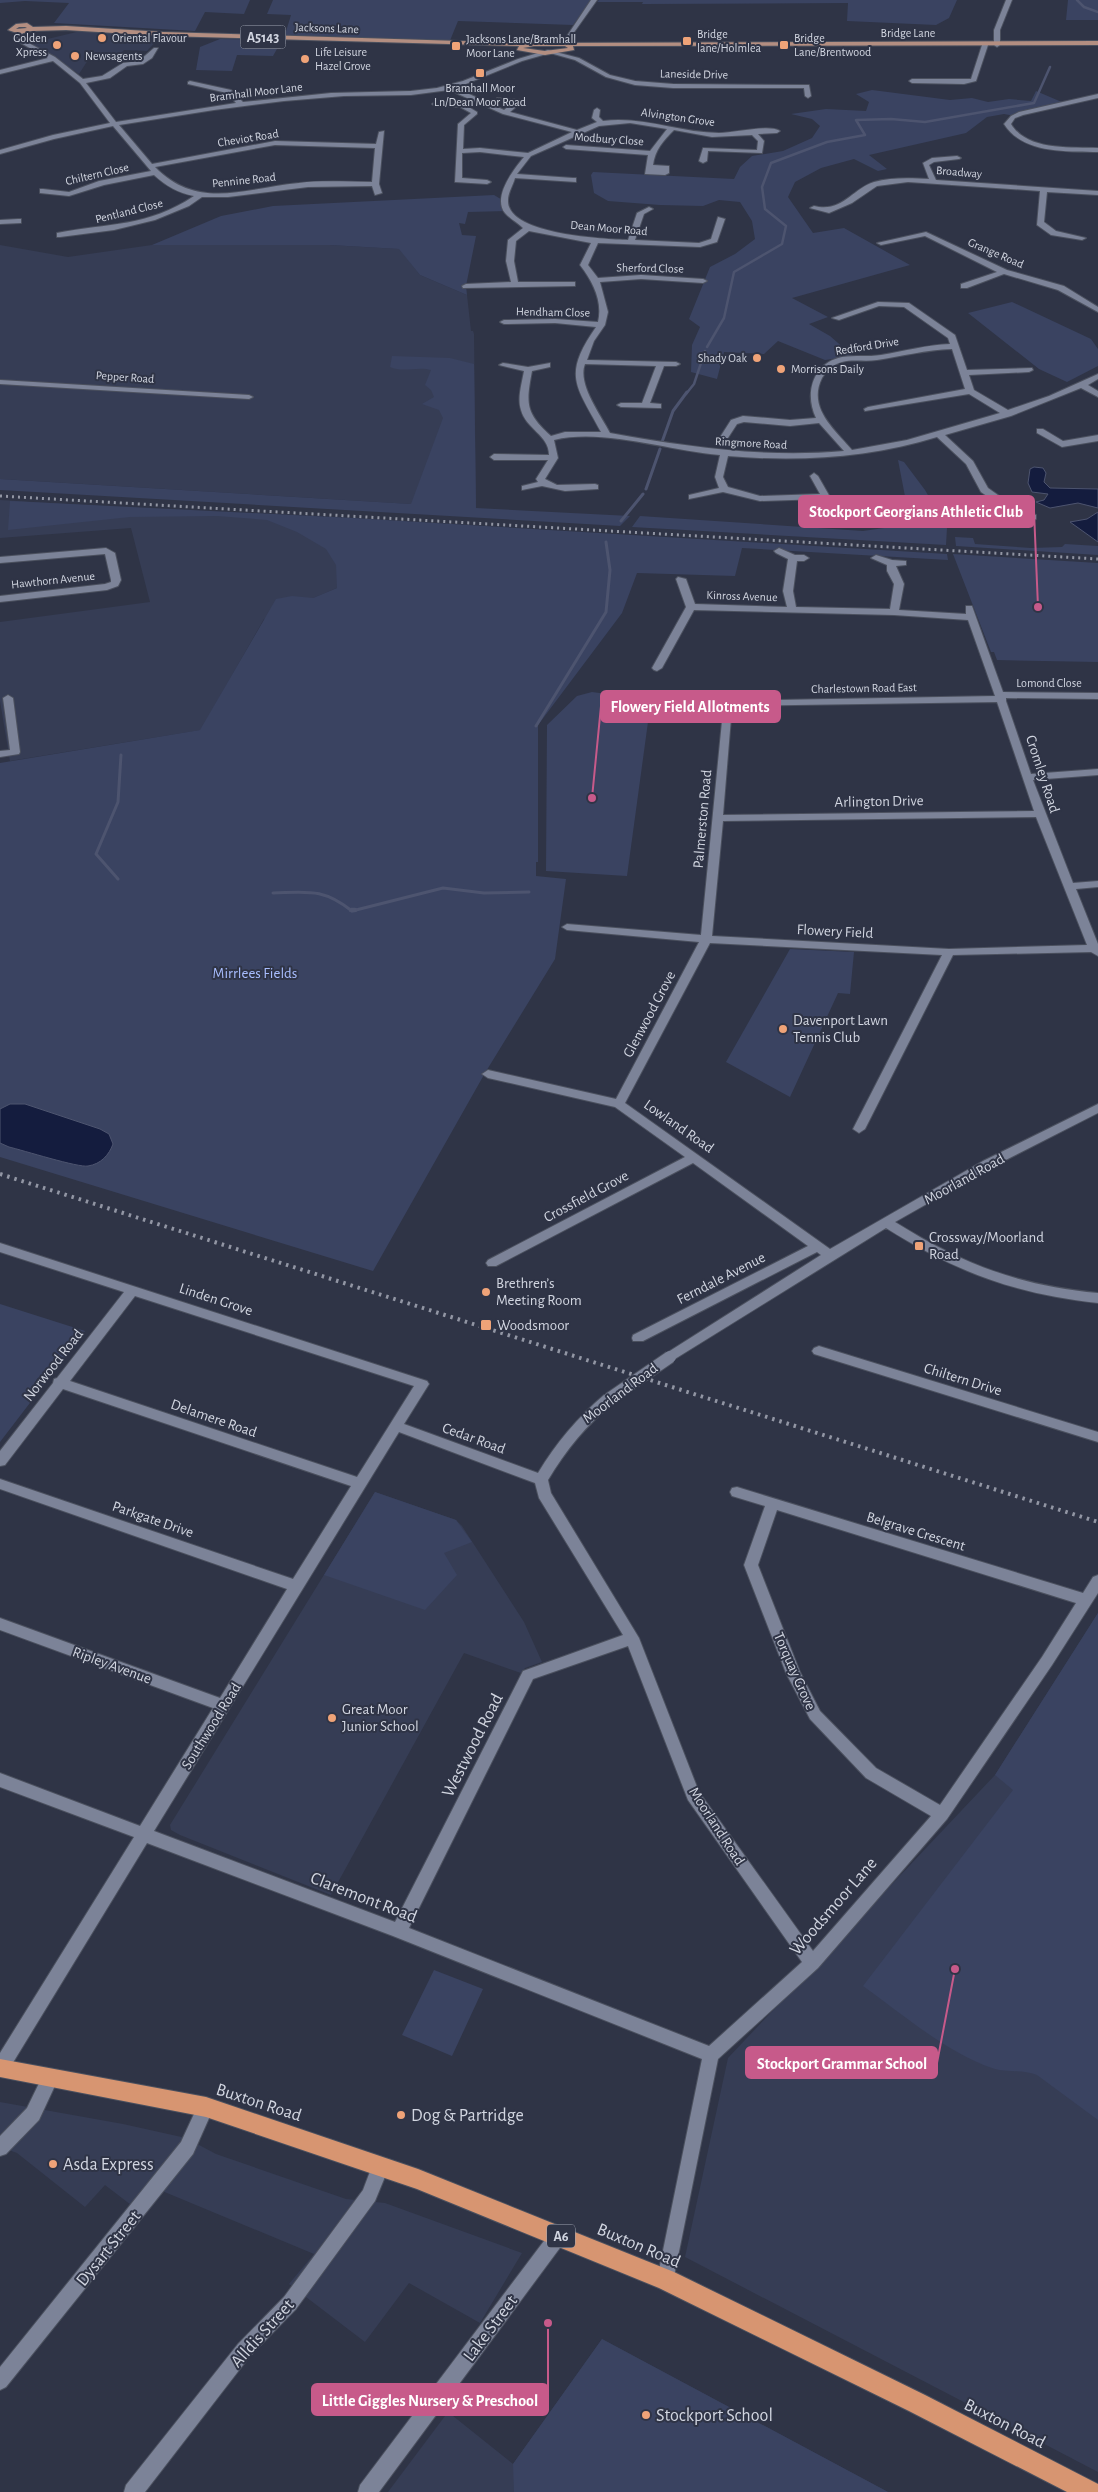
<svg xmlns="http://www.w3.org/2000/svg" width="1098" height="2492" font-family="'Alegreya Sans',sans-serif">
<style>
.built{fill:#363d55}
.green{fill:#3a4361}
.water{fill:#141c3e;stroke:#4d546f}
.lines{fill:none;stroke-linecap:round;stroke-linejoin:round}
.stream-far2{stroke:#4d546f;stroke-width:2.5}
.stream-far1{stroke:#4d546f;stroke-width:3}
.stream{stroke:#4d546f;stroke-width:4.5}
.minor-casing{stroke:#4b505e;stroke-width:2}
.major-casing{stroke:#4b505e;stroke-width:2}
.highway-casing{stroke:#4b505e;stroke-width:2}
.minor{fill:#7c8398;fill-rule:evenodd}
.major{fill:#b38e81;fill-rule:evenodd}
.highway{fill:#d79571;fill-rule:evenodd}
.rail-far1{stroke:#9296a4;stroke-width:3;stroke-dasharray:2 4;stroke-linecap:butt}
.rail{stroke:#9296a4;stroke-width:4;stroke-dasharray:2.5 5;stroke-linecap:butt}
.minor-bridge-casing{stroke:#4b505e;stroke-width:14;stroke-linecap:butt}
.minor-bridge{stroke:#7c8398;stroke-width:12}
.poi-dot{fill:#efa378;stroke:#2f3446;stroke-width:2}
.labels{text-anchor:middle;stroke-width:4;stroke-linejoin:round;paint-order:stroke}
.far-street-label{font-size:12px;fill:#d1d5e0;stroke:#2f3446}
.far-poi-label{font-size:12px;fill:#d1d5e0;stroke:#2f3446;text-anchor:start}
.shield{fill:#2f3446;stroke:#a0a5b2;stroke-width:1}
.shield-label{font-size:14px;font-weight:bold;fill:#d1d5e0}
.street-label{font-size:15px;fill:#d1d5e0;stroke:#2f3446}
.park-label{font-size:15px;fill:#a8bdfe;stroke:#2f3446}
.poi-label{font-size:15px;fill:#d1d5e0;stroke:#2f3446;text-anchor:start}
.near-street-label{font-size:18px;fill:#d1d5e0;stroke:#2f3446}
.near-poi-label{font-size:18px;fill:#d1d5e0;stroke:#2f3446;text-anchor:start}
.leader{fill:none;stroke:#c75a8a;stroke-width:2}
.callout-dot{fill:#c75a8a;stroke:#2f3446;stroke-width:2}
.callout{fill:#c75a8a;stroke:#c75a8a;stroke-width:2}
.callout-label{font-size:16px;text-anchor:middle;font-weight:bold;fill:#fff}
</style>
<rect width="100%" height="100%" fill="#2f3446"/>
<path class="built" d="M89,29L163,34L147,51L124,50L115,60H88L79,74L31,43Z
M0,245L68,257L152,245H330L400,249L420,275L467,295L471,331H473L474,334L476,508L0,479Z
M0,500L355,521L337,588L264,619L201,730L10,761L0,701V622L150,602L131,528L0,538Z
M375,1492L456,1520L462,1526L524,1622L542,1662L525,1668L521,1673L464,1653L331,1895L180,1835L171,1830L170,1825Z
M1098,1613V2472L685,2257L728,2058L995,1775Z
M0,2102L123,2124L186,2138L216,2154L346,2199L385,2203L522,2253L480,2323L409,2283L365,2342L289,2284L314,2254L155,2188L135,2208L105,2185L85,2207L17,2153L6,2149L0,2155Z
M602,2339L888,2492H388L448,2412L513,2464Z"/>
<path class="green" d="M0,0H250L244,14L205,12L195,31L54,23L69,3L25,1L0,3Z
M273,0H592L573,25L458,21L449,43L284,38L291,15L267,14Z
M599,0H957L949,18L936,25L847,21L848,3L642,4L643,2H597Z
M1068,0H1098V20H1066Z
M220,39L282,40L273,56L237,55L232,71L196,70L200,47Z
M872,90L950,100L972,98L988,102L1009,99L1031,101L1036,91L1064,103L1015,116L1004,114L987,117L966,133L869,155L887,169L878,171L854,159L821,168L795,182L788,197L813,233L844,228L910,265L792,298L828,317L809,324L830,336L853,356L825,360L778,341L764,354L724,352L717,379L691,372L692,345L700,327L689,319L710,267L735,254L755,239L752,221L740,202L719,200L703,206L660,205L608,201L594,193L591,175L593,172L734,179L740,167L752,156L783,151L812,138L820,126L812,119L791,114L826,109L866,111L869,102L856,94Z
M494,195L504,201L507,211L468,212L465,224L459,223L462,235L476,236L466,286L467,295L420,275L399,249L330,245H152L221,216L273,206Z
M1012,302L1091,339L1098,349V366L1067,382L1039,369L968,313Z
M392,356L450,358L474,364L476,508L630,516L620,526L0,490V479L411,504L443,418L439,410L422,404L434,397L431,390L425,385L431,370C418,366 403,373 390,367Z
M898,460L904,462L925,490L947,528L946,545L632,527L640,516L863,531L884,528L891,521L909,517Z
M10,501L353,518L947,554L948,560L742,548L735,576L637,573L622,613L538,725V862H536V876L566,879L555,959L485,1073L373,1271L0,1157V763L200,730L276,599L292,596L313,598L337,588L336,565L326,549L297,532L267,520L217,516L130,517L8,530Z
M955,537L973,538L975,544L1031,548L1062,547L1065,544L1098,546V555L956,546Z
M953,554L1098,563V662L997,660L994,652H991Z
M592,692L651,700L627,876L546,871L547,725L577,696Z
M790,949L854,952L850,994L838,993L790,1097L726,1062Z
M0,1304L85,1331L0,1442Z
M375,1492L456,1520L472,1542L444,1553L457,1575L425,1610L324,1575Z
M1098,1613V2120L1037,2075C1022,2069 1006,2073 992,2068C947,2053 901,2013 863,1986L1013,1790L995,1775Z
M434,1970L483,1989L452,2056L402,2035Z
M602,2339L888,2492H514L513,2464Z"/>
<path class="water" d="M1034,467L1043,468L1046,473L1044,482L1050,488L1098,489V508L1078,503L1050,508L1036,502L1044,500L1048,494L1032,492L1028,483L1030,469Z
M1098,512V542L1070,522L1087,519Z
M10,1104H25L100,1129L109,1134L113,1144C109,1155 101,1164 88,1166C79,1168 22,1150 9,1147L0,1143V1109Z"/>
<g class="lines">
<path class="stream-far2" d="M1077,0L1084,7L1098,12
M707,347L724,318L734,272L782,244L786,226L765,209L762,187L771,163L827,142L865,135L856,120L891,119L925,122L1034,103L1050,67
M686,394L694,384L705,351"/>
<path class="stream-far1" d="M662,442L673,411L687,392
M646,489L660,449
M621,521L643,494
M536,726L606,612L610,570L606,542
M118,879L96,854L118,802L121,755
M273,893C308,892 323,888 352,911L443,888L484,893L529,892"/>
<path class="stream" d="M351,910H355"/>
<defs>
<path id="minor" d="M591,0H597L565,45H561Z
M1006,0H1012L1000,30V45L997,47L994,45V30Z
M20,30L23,32L21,39L55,57L83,79L102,76L123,63L139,61L154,48H158L152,58L143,64L127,66L110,78L86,83L116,122L236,103L227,93L188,84V82L190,81L231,90L243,102L331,93L411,91L437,88L463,81L518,59L548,50L579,58L610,75L635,81L673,84L809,85L811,96L808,98L805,96L804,88H673L635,85L606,77L575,60L550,53L522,61L456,88L504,110L514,102L497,100V98L522,100V102L510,112L577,130L597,122L592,118L594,110L597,108L600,110L599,117L603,121C644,116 680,133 719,133C734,133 769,124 780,131L777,133L758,134L764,141L762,153L708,151L707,161L703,163L699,161L703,148L757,150L758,141L752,135L712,137L674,130C663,141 655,150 653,165L669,166V173L665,175L645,174L648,155L566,149L563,147L566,145L650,151L667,129L630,123L599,126L531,156L517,174L573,178H576V182L515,178C513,185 508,193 508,200C506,235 605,239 628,240L637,213L649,207L653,209L644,214L635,240L699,243L711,239L718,217L725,219L717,242L700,247L598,243L588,265L598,278L641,275L703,279L707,281L703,283L641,279L600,282L608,312L605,325L594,341L587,360L676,362L680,364L676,366H664L650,403L661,404V408H658L621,407L617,405L621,403H642L656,366L585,364C577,384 601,415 610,433C688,447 764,458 844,451L819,423L790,426L744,422L737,424L724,444L717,442L731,420L743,416L790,420L816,418C804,393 813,363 842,357C855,355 868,357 881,355C904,351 927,345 950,344L948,338L904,307L879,306L839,320L832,318L878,302L909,303L955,335L967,370L1032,368L1033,370L1029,372L969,375L974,390L1008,410L1049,396L1098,374V379L1088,385L1098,391V397L1081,388L1011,416L945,435L973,461L988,488L1019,510L1036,515V519L1033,520L1013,514L981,492L966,464L937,437C870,458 798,462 728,456L723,477L728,487L760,496L820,494L810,476L814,473L818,476L838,511L834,514L831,513L823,499L760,501L723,492L689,499V495L719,488L715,477L720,455C669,451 603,428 554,440L558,458L545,479L557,485L595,484L598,485V489L565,491L542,486L522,490V486L538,482L536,479L548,460H494L490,457L494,454L549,455C549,435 526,429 521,410C517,398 522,383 524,371L499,365L503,363L528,367L550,363V367L532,371C526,403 525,413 551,436L565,432H601C576,385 562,376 596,327L555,323L504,324L500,322L504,320L555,319L598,322C603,301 593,282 580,265L591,243L529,231L516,241L514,261L518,282H575V286L463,288L462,286L466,284L511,282L506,261L508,240L523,228C518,223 510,219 505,213C492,197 514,169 524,157L480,152L462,153V178L487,180L491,182L487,184L455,182L458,124L471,113L460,107L435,106L432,104L435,102L462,103L477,112V114L464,125L463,149L480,148L528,153L572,132L503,114L449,90L411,95L344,96L284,101L214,110L119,125L152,164L275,141L376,144L379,132L384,131L379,184L382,193L375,195L372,186L308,187L228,197H202L189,206L155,220L114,230L60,237H57V233C108,223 148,227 194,196C178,193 166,186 154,175L104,185L69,196L40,193V189H43L69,192L99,181L151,171L113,126L54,139L0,154V150L53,135L110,123L80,83L53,61L0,74V70L48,58L17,41L14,37ZM275,145L375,148L372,182C348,182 323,180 299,183C245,188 198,211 155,167ZM952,349L965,389L868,407L864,409L865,411L969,394L1000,413L907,440L852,450C835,430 807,408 822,378C826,371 834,364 842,362C853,359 865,362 877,360C902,356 926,350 952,349Z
M985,43L988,45L976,81L964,84L912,83L909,81L912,79H971L982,45Z
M1098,94V98L1023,115L1015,118L1011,124C1027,151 1070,147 1098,148V152C1066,151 1023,154 1004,124L1011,116L1019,112Z
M957,156L961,158L959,159L934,162L929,165L936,180L1098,191V195L1047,192L1044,222L1056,231L1086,238L1082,240L1051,235L1037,225L1040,191L908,182L877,186L852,203L829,213L810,208L814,206C842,213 852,189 874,182C891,177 912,178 929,179L923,163L932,158Z
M18,219H21V223L0,224V220Z
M926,232L1007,270L1064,286L1098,307V312L1058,290L1004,274L967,288H961V284L997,272L925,236L881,245L877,243Z
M0,380L249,395L253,397L249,399L0,384Z
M1037,429H1043L1063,441L1098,435V441L1062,447L1037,433Z
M106,548L115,553L121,580L118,586L107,590L0,602V596L105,584L111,582V580L105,554L0,563V557Z
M779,548L795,555H804L809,558L804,561H797L793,591L796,607L890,609L894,584L887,571V565L871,558L876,555L892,560L906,561V565L896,566L904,584L899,610L966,614V606H972L1003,692L1098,693V699L1006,698V701L1031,774L1098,769V775L1033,780L1073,883L1098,881V887L1076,889L1098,944V956L1091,952L953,955L865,1129L859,1133L853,1129L942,955L710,943L625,1103L830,1249L983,1161L1098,1104V1113L992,1167L895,1222C964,1265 1018,1285 1098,1293V1303C1015,1294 956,1272 886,1228L670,1362L665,1360L663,1357L665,1354L821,1255L817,1252L643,1341H633L632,1338L633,1335L808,1246L693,1163L496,1266H488L486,1263L488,1260L685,1157L615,1107L488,1078L482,1074L488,1070L616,1099L699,942L567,930L562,927L567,924L701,935L724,701L995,696L968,620L894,615L694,610L662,668L657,671L654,670L652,668L686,607L676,579L678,577L686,579L695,604L787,607L783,591L788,559L776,553L774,551ZM997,702L1034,811L723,815L732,706ZM1036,817L1087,945L949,949L712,936L723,821Z
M8,695L13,698L20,752L19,754L0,757V751L10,750L3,698Z
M0,1243L427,1381L429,1384L404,1424L538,1473C556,1443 577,1418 604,1395H614L616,1399L614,1403C586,1425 566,1450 548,1480L551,1493L639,1638L699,1792L813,1951L931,1816L866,1778L810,1719L786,1673L744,1565L765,1506L732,1496L730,1492L732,1488L737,1487L1083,1593L1093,1577L1098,1575V1593L1052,1665L947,1819L818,1968L718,2059L672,2286L666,2289L660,2286L657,2280L702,2059L393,1936L147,1843L6,2074L0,2076V2053L134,1837L0,1787V1773L140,1826L213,1708L0,1630V1618L220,1698L287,1589L0,1489V1479L293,1579L351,1486L63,1389L5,1465L0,1466V1451L53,1383L54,1379L57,1378L124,1292L0,1252ZM135,1296L414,1386L357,1477L70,1381ZM399,1432L535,1483L539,1498L623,1635L523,1671L395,1922L154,1831ZM777,1510L1076,1603L1042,1657L940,1805L876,1768L820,1711L800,1672L758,1565ZM628,1646L688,1800L802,1962L709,2046L409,1928L533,1679Z
M819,1346L1098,1432V1442L814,1354L812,1351L814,1348Z
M51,2069L57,2071L59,2077L39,2120L6,2154L0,2156V2136L27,2108L45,2071Z
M206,2099L212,2101L214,2107L193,2154L6,2387L0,2390V2367L181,2142L200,2101Z
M380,2159L386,2161L389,2167L375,2201L296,2309L250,2356L145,2492H124L126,2485L238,2344L284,2297L363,2190L374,2161Z
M559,2226L565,2229L568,2235L565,2241L379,2492H358L360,2485L553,2229Z"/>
<path id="major" d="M27,23L33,27L66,26L163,32L530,43L1098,41V45L573,46L574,50L545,55L517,50L519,46L163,36L66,30L31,31L20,34L8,30L16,24ZM19,27H25L27,28L16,29ZM534,46H565L568,48L545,51L523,48Z"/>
<path id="highway" d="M0,2059L206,2097L418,2169L674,2272L925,2395L1098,2484V2492H1067L909,2411L659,2288L417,2189L206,2117L0,2077Z"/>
</defs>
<use href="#minor" class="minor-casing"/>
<use href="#major" class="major-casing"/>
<use href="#highway" class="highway-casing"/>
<use href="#minor" class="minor"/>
<use href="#major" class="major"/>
<use href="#highway" class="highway"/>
<path class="rail-far1" d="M0,496L1098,559"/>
<path class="rail" d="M0,1174L1098,1522"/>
<defs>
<path id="minor-bridge" d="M609,1399L670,1357"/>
</defs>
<use href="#minor-bridge" class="minor-bridge-casing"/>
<use href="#minor-bridge" class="minor-bridge"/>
</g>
<g class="poi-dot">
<circle cx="102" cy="38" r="5"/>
<rect x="682" y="36" width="10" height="10" rx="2.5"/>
<circle cx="57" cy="45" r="5"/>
<rect x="779" y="40" width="10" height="10" rx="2.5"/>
<rect x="451" y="41" width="10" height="10" rx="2.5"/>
<circle cx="75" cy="56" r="5"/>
<circle cx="305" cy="59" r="5"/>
<rect x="475" y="68" width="10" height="10" rx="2.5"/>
<circle cx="757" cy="358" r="5"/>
<circle cx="781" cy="369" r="5"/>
<circle cx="783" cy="1029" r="5"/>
<rect x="914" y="1241" width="10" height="10" rx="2.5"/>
<circle cx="486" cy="1292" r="5"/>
<rect x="480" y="1319" width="12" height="12" rx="2.5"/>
<circle cx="332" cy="1718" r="5"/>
<circle cx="401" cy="2115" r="5"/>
<circle cx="53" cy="2164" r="5"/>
<circle cx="646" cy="2415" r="5"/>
</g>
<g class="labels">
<g class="far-street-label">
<text transform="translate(327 28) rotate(2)" y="4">Jacksons Lane</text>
<text x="908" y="37">Bridge Lane</text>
<text transform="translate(694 74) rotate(1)" y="4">Laneside Drive</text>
<text transform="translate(256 92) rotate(-7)" y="4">Bramhall Moor Lane</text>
<text transform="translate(678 117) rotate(8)" y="4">Alvington Grove</text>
<text transform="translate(248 138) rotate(-9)" y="4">Cheviot Road</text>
<text transform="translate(609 139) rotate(4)" y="4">Modbury Close</text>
<text transform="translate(959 172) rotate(5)" y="4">Broadway</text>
<text transform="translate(97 174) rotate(-13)" y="4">Chiltern Close</text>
<text transform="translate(244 180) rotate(-6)" y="4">Pennine Road</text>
<text transform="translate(129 211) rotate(-14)" y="4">Pentland Close</text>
<text transform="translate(609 228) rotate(5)" y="4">Dean Moor Road</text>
<text transform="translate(996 253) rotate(23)" y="4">Grange Road</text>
<text transform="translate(650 268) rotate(1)" y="4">Sherford Close</text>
<text transform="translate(553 312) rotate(1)" y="4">Hendham Close</text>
<text transform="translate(867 346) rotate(-9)" y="4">Redford Drive</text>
<text transform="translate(125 377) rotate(4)" y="4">Pepper Road</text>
<text transform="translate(751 443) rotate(3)" y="4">Ringmore Road</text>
<text transform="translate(53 580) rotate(-6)" y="4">Hawthorn Avenue</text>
<text transform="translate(742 596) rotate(2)" y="4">Kinross Avenue</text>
<text x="1049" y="687">Lomond Close</text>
<text transform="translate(864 688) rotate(-1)" y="4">Charlestown Road East</text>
</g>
<g class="far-poi-label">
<text x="697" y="38">Bridge<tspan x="697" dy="14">lane/Holmlea</tspan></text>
<text x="47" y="42" text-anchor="end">Golden<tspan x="47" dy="14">Xpress</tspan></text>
<text x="112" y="42">Oriental Flavour</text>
<text x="794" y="42">Bridge<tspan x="794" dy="14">Lane/Brentwood</tspan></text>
<text x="466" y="43">Jacksons Lane/Bramhall<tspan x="466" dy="14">Moor Lane</tspan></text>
<text x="315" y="56">Life Leisure<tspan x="315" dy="14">Hazel Grove</tspan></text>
<text x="85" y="60">Newsagents</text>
<text x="480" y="92" text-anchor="middle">Bramhall Moor<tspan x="480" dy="14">Ln/Dean Moor Road</tspan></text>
<text x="747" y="362" text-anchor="end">Shady Oak</text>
<text x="791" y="373">Morrisons Daily</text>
</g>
<g class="shield">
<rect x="240.5" y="25.5" width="45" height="23" rx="4"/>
<rect x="547" y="2224.5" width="28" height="23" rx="4"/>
</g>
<g class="shield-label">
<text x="263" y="42">A5143</text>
<text x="561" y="2241">A6</text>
</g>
<g class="street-label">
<text transform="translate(1043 774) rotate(72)" y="5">Cromley Road</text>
<text transform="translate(879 801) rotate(-1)" y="5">Arlington Drive</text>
<text transform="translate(702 819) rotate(-85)" y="5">Palmerston Road</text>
<text transform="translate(835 931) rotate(3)" y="5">Flowery Field</text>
<text transform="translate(649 1014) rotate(-62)" y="5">Glenwood Grove</text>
<text transform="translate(679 1126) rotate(35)" y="5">Lowland Road</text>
<text transform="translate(964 1179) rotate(-29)" y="5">Moorland Road</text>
<text transform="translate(586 1196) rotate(-28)" y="5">Crossfield Grove</text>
<text transform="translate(721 1278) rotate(-27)" y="5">Ferndale Avenue</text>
<text transform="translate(216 1299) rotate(18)" y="5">Linden Grove</text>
<text transform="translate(53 1365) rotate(-52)" y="5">Norwood Road</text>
<text transform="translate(963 1379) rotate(17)" y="5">Chiltern Drive</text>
<text transform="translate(620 1393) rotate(-37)" y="5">Moorland Road</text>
<text transform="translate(214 1418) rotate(19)" y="5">Delamere Road</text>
<text transform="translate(474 1438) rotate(20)" y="5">Cedar Road</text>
<text transform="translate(153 1519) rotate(19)" y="5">Parkgate Drive</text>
<text transform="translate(916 1531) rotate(17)" y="5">Belgrave Crescent</text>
<text transform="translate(112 1665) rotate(20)" y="5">Ripley Avenue</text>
<text transform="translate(795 1671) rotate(66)" y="5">Torquay Grove</text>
<text transform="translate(211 1726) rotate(-58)" y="5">Southwood Road</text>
<text transform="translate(717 1826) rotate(57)" y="5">Moorland Road</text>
</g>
<g class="park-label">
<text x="255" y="978">Mirrlees Fields</text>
</g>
<g class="poi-label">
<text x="793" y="1025">Davenport Lawn<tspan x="793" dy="17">Tennis Club</tspan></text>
<text x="929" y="1242">Crossway/Moorland<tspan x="929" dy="17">Road</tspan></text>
<text x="496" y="1288">Brethren’s<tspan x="496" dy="17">Meeting Room</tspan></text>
<text x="497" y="1330">Woodsmoor</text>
<text x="342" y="1714">Great Moor<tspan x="342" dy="17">Junior School</tspan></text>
</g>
<g class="near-street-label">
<text transform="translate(472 1745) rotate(-63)" y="6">Westwood Road</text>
<text transform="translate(364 1897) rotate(21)" y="6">Claremont Road</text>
<text transform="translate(833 1906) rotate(-49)" y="6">Woodsmoor Lane</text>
<text transform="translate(259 2102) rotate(18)" y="6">Buxton Road</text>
<text transform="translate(639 2245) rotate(23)" y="6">Buxton Road</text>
<text transform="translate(108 2248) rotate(-51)" y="6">Dysart Street</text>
<text transform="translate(490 2328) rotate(-53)" y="6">Lake Street</text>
<text transform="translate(262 2333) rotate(-48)" y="6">Alldis Street</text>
<text transform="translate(1005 2423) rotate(27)" y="6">Buxton Road</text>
</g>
<g class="near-poi-label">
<text x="411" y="2121">Dog &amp; Partridge</text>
<text x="63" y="2170">Asda Express</text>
<text x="656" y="2421">Stockport School</text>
</g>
</g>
<path class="leader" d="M1038 607L1034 511M592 798L601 706M955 1969L937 2063M548 2323L548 2400"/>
<g class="callout-dot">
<circle cx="1038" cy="607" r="5"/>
<circle cx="592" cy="798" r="5"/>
<circle cx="955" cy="1969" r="5"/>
<circle cx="548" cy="2323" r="5"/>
</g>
<g class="callout">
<rect x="799" y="496" width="235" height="31" rx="5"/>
<rect x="601" y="691" width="179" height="31" rx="5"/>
<rect x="746" y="2047" width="191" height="31" rx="5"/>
<rect x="312" y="2384" width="236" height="31" rx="5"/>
</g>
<g class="callout-label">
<text x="916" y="517">Stockport Georgians Athletic Club</text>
<text x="690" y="712">Flowery Field Allotments</text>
<text x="842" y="2069">Stockport Grammar School</text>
<text x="430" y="2406">Little Giggles Nursery &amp; Preschool</text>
</g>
</svg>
